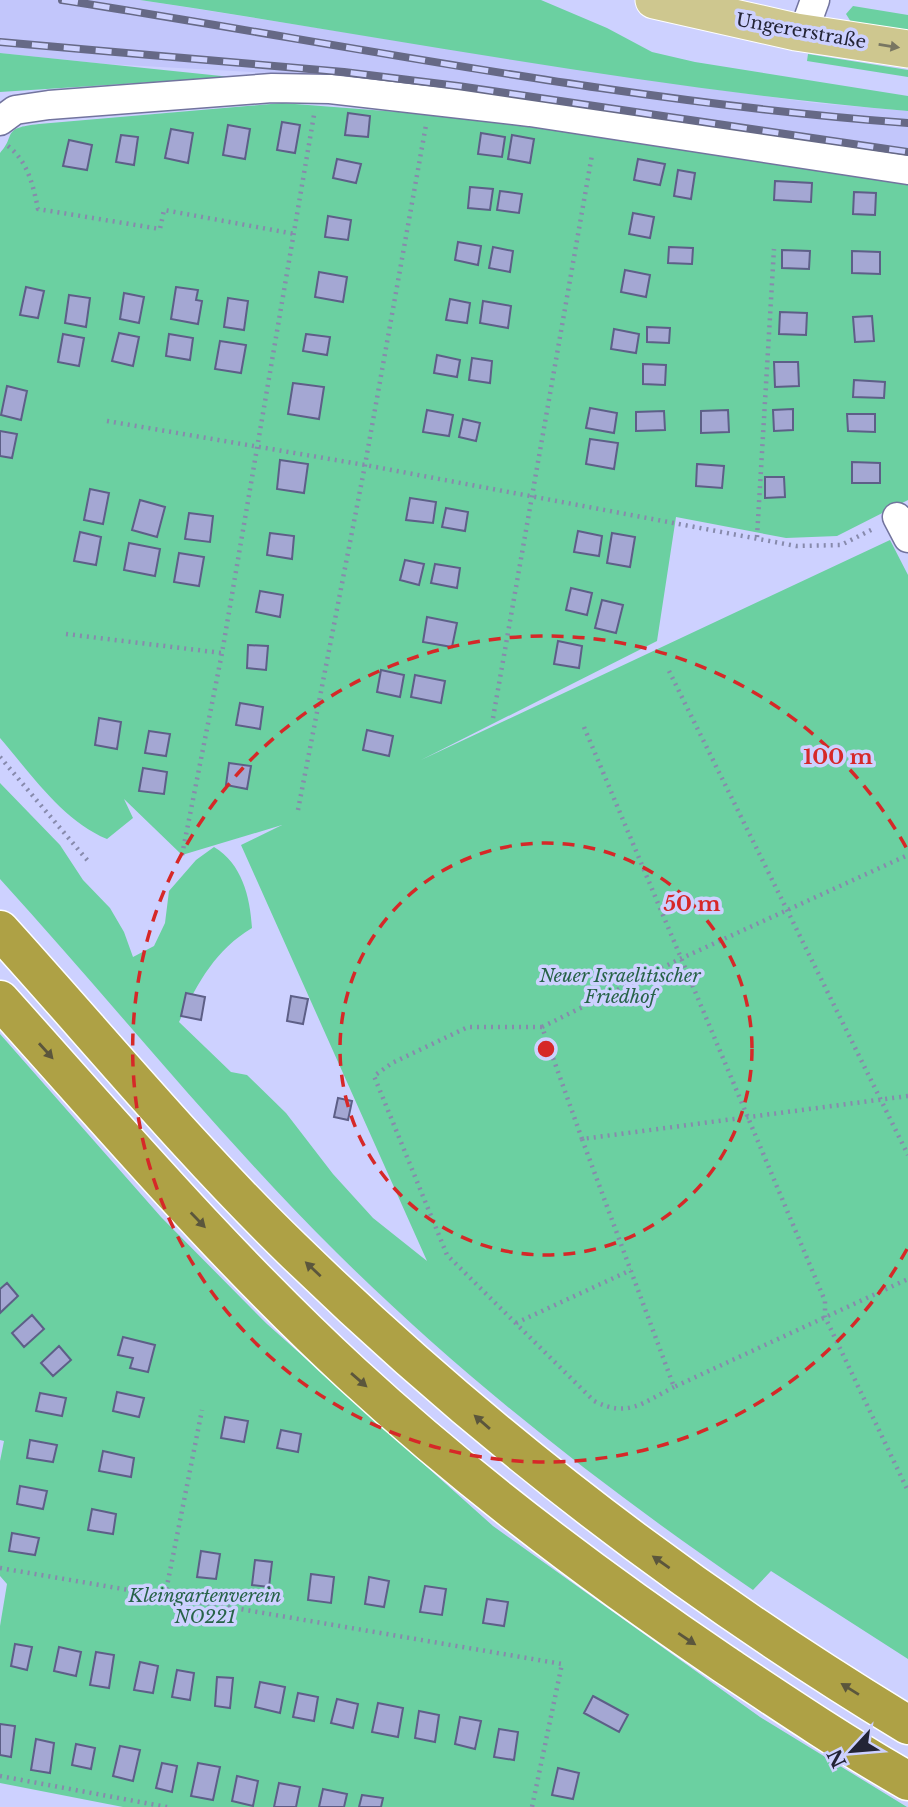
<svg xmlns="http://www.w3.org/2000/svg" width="908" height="1807" font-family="'Libre Baskerville',serif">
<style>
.built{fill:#c2c6fb}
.green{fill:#6bd0a1}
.building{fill:#a4a7d3;stroke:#5d5f87;stroke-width:2}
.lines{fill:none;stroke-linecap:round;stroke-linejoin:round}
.minor-casing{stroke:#72749e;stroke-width:31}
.major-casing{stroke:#fff;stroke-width:39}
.highway-casing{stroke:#fff;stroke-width:41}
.path{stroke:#878aac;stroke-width:4.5;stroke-dasharray:2 5;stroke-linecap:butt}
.minor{stroke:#fff;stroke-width:28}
.major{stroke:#cec78f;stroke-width:37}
.highway{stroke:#aea145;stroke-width:38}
.rail-casing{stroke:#666986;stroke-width:8}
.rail{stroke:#cdd1ff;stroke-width:5;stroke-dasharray:16;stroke-linecap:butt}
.oneway{fill:#787662}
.oneway2{fill:#5b563c}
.ring{fill:none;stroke:#d62828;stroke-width:3.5;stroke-dasharray:12 9}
.labels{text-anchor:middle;stroke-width:7;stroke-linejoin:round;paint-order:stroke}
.street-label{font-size:18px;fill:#232436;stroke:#cdd1ff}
.park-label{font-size:18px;font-style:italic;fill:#276348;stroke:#cdd1ff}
.centre{fill:#d62828;stroke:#cdd1ff;stroke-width:3.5}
.ring-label{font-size:21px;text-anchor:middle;font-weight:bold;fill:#d62828;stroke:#cdd1ff;stroke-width:7;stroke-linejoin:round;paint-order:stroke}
</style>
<rect width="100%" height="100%" fill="#cdd1ff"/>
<path class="built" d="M0,0H140L655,81L815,103L908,111V162L358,78L106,64L0,53Z"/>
<path class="green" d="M140,0H541L607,28L652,52L695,62L908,96V111C650,89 395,38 140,0Z
M853,6L908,15V32L851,22L846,14Z
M0,53L231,77L0,92Z
M808,54L908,70V77L807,61Z
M282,103L463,117L908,184V500L837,536L786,538L676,517L657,641L421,760L890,540L908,575V1659L771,1571L753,1590C605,1489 463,1378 336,1252C217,1134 113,1003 0,879V783L60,845L83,880L110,908L124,932L133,957L154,946L165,923L169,891L196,860L214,847C242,864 250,896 252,928C214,951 198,983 179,1022L231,1072L247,1075L286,1113L333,1174L373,1218L427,1261L241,845L282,825L182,855L124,799L133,818L107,839C63,821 31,774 0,738V153C17,135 0,128 39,124Z
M0,1034L161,1217L267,1324L493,1526L760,1717L907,1807H123L0,1783V1626L7,1584L0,1576V1461L4,1441L0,1440Z"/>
<path class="building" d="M348,113L370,116L368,137L345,135Z
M282,122L300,125L295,153L277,150Z
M228,125L250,129L245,159L223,155Z
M171,129L193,133L188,163L165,158Z
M481,133L505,137L502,157L478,154Z
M121,135L138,137L134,165L116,162Z
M512,135L534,139L530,163L508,159Z
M69,140L92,145L87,170L63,166Z
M337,159L361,164L356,183L333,178Z
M638,159L665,164L660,185L634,180Z
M678,170L695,173L691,199L674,196Z
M775,181L812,183L811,202L774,200Z
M470,187L493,189L490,210L468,208Z
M500,191L522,194L519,213L497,210Z
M854,192L876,193L875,215L853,214Z
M633,213L654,217L650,238L629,234Z
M328,216L351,220L348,240L325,237Z
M458,242L481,246L478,265L455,260Z
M493,247L513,251L510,272L489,268Z
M669,247L693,248L692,264L668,263Z
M782,250L810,251L809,269L782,268Z
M852,251L880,252V274L852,273Z
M625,270L650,275L646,297L621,292Z
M319,272L347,277L343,302L315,297Z
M26,287L44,291L38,318L20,315Z
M176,287L198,290L196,300L202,301L198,324L171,319Z
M124,293L144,297L139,323L120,319Z
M69,295L90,298L86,327L65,323Z
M228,298L248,301L244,330L224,327Z
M450,299L470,303L467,323L446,320Z
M483,301L511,306L508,328L480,323Z
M780,312L807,313L806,335L779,334Z
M872,316L874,341L855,342L853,317Z
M647,327L670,328L669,343L647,342Z
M614,329L639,334L636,353L611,349Z
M119,333L139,337L133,366L112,361Z
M63,334L84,338L79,366L58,362Z
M169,334L193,338L190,360L166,356Z
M306,334L330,337L327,355L303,351Z
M220,341L246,345L241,373L215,369Z
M437,355L460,360L457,377L434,373Z
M472,358L492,361L490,383L469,380Z
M774,362H798L799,386L775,387Z
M643,364L666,365L665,385L643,384Z
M854,380L885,382L884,398L853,397Z
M293,383L324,387L319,419L288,414Z
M7,386L27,391L21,420L1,415Z
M590,408L617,413L614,433L586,428Z
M793,409V430L774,431L773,410Z
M427,410L453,415L449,436L423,432Z
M728,410L729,432L701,433V411Z
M664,411L665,430L636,431V412Z
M847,414H875V432L848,431Z
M463,419L480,423L476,441L459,437Z
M0,431L17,434L12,458L0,456Z
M590,439L618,443L614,469L586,464Z
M280,460L308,464L304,493L277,489Z
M852,462L880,463V483H852Z
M697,464L724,466L722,488L696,486Z
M765,477H784L785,497L765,498Z
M90,489L109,493L103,524L84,520Z
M410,498L436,502L433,523L406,520Z
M140,500L165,507L157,537L132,530Z
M446,508L468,512L465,531L442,527Z
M189,513L213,516L210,542L185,539Z
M578,531L602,536L599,556L574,552Z
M80,532L101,537L96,565L74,561Z
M270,533L294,536L292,559L267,555Z
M612,533L635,537L630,567L607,563Z
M129,543L160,549L155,576L124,570Z
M179,553L204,557L199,586L174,582Z
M405,560L424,564L419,585L400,580Z
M435,564L460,568L457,588L431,583Z
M571,588L592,593L587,615L566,610Z
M260,591L283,595L280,617L256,612Z
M602,600L623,605L616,633L595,628Z
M427,617L457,623L452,647L423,642Z
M558,641L582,646L579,668L554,664Z
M248,645L268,646L266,670L247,668Z
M381,670L404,675L400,697L377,692Z
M415,675L445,681L441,703L411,697Z
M240,703L263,707L260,729L236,725Z
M99,718L121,722L117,749L95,745Z
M367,730L393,736L389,756L363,750Z
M149,731L170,734L166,756L145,753Z
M229,763L251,766L247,789L226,785Z
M143,768L167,772L164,794L139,791Z
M186,993L205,997L201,1020L181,1016Z
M291,996L308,999L303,1024L287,1021Z
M338,1098L352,1101L348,1120L334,1117Z
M7,1283L18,1296L0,1313V1289Z
M32,1315L44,1329L24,1347L12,1333Z
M123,1337L155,1345L148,1372L130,1368L133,1358L118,1355Z
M59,1346L71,1360L53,1376L41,1363Z
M117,1392L144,1398L139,1417L113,1411Z
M40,1393L66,1398L62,1416L36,1411Z
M225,1417L248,1421L244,1442L221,1438Z
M281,1430L301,1434L298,1452L277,1448Z
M30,1440L57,1445L53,1462L27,1458Z
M103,1451L134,1458L131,1477L99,1471Z
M20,1486L47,1491L43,1509L17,1504Z
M92,1509L116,1514L113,1534L88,1530Z
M12,1533L39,1538L35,1555L9,1551Z
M201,1551L220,1554L216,1579L197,1577Z
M255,1560L272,1562L269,1587L252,1585Z
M311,1574L334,1577L331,1603L308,1600Z
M369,1577L389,1581L384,1607L365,1604Z
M425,1586L446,1589L442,1615L420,1612Z
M487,1599L508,1602L504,1626L483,1623Z
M15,1644L32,1647L27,1670L11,1666Z
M59,1647L81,1652L76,1676L54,1671Z
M96,1652L114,1655L109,1688L90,1685Z
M140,1662L158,1666L153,1693L134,1690Z
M177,1670L194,1673L190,1700L172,1697Z
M217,1677L233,1678L230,1708L215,1706Z
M260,1682L285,1687L280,1713L255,1707Z
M298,1693L318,1697L314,1721L293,1717Z
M593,1696L628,1715L619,1732L584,1713Z
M337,1699L358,1704L353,1728L331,1723Z
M378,1703L403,1708L398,1737L372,1732Z
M419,1711L439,1715L435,1742L415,1738Z
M460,1717L481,1721L475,1749L455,1744Z
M0,1724L15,1726L11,1757L0,1755Z
M499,1729L518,1732L514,1760L494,1757Z
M36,1739L54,1743L50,1773L31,1770Z
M76,1744L95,1748L91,1769L72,1765Z
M120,1746L140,1750L133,1781L113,1776Z
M162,1763L177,1766L172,1792L156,1788Z
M198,1763L220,1767L213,1800L191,1796Z
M558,1768L579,1773L573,1799L552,1795Z
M237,1776L258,1781L253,1806L232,1801Z
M279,1783L300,1787L296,1807H274Z
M323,1789L347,1794L344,1807H319Z
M362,1795L383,1798L381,1807H359Z"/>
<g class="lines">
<defs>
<path id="minor" d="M803,33L815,0
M0,121L15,110L49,105L272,88L330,89L530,112L908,170
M897,517L908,538"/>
<path id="major" d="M654,0L796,32L908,49"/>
<path id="highway" d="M0,930C97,1037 189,1149 292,1249C479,1431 685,1590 908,1725
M0,1000C115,1128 226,1258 352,1374C468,1481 594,1576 724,1664C784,1704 845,1745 908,1781"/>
</defs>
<use href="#minor" class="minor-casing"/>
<use href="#major" class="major-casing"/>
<use href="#highway" class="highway-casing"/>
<path class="path" d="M8,146C28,162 33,185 38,209L160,229L164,210L295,234
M107,421L365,465L796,546L841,545L875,528
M757,537L774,249
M66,634L222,653
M669,671L908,1155
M493,718L592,155
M584,727L825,1301V1317L908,1491
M0,757L88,861
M298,810L365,465L426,125
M182,855L222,653L314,115
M542,1027H468L392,1063L374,1076L447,1255L594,1401C628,1418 642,1403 674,1387
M908,1096L582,1139L674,1387L908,1279
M582,1139L542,1027L680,959L908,855
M516,1323L631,1270
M0,1568L562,1664L532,1807
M165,1596L202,1410
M0,1776L167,1807"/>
<use href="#minor" class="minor"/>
<use href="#major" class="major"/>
<use href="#highway" class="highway"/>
<defs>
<path id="rail" d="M62,0C344,44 623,102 908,123
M0,42L344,72L458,86L908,152"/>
</defs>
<use href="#rail" class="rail-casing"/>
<use href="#rail" class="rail"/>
</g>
<defs><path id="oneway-solid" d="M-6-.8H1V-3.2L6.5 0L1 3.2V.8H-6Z" transform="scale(1.75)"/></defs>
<use class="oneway" href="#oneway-solid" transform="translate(889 46) rotate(9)"/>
<g class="oneway2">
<use href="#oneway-solid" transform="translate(46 1051) rotate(48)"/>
<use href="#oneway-solid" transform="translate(198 1220) rotate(46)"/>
<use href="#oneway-solid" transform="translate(313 1269) rotate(-137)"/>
<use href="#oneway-solid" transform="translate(359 1380) rotate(41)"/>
<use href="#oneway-solid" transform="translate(482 1422) rotate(-139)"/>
<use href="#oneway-solid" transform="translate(661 1562) rotate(-145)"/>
<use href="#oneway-solid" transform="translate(687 1639) rotate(34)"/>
<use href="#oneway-solid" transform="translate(850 1689) rotate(-148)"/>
</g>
<g class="ring">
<circle cx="546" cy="1049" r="206"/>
<path d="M907 1249A413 413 0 1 1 907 849"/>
</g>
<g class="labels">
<g class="street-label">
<text transform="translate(801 31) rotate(10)" y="6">Ungererstraße</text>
</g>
<g class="park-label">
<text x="620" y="982">Neuer Israelitischer<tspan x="620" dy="21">Friedhof</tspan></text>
<text x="205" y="1602">Kleingartenverein<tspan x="205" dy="21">NO221</tspan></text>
</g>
</g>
<circle cx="546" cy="1049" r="10" class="centre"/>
<g class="ring-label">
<text x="838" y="764">100 m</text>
<text x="692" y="911">50 m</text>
</g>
<g transform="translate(852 1751) rotate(244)" stroke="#cdd1ff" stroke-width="5" paint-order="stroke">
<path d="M0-5L12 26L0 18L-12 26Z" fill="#232436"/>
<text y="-10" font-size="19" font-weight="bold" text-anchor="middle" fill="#232436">N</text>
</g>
</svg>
